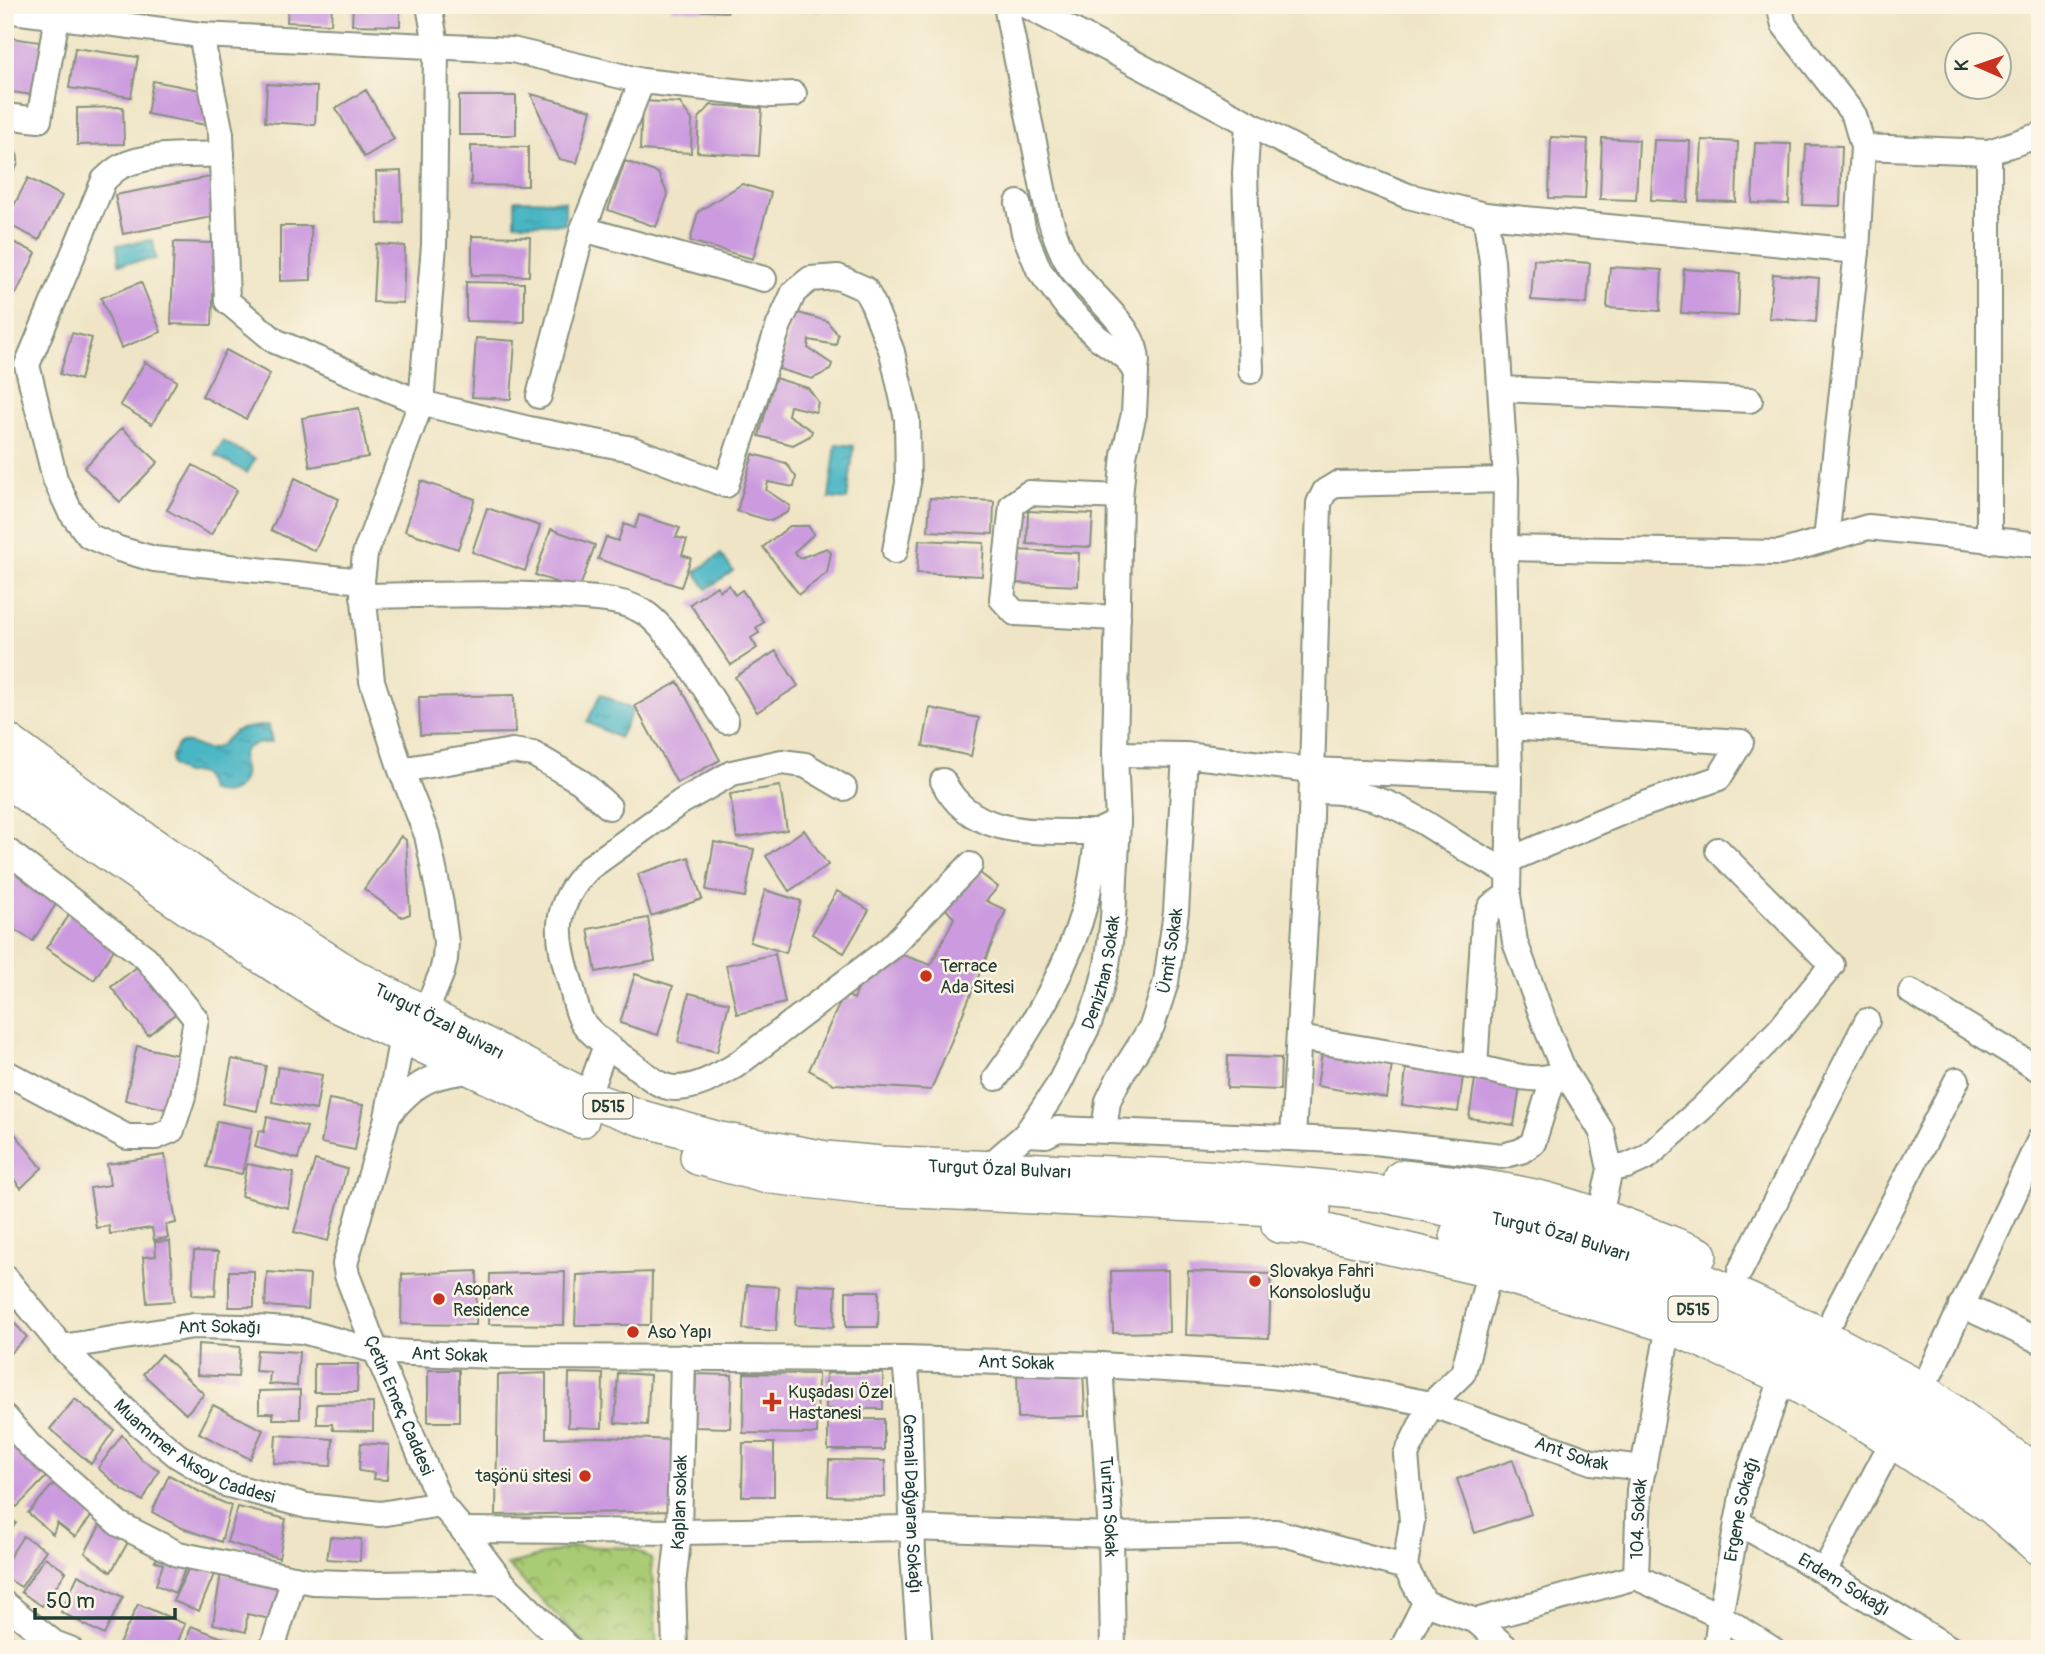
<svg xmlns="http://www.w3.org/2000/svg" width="2045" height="1654" font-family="Pangolin,sans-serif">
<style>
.park{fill:url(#park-crowns);stroke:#648454;stroke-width:2}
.water{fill:url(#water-ripples);stroke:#347a7c;stroke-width:2}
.building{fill:#cc9bdf}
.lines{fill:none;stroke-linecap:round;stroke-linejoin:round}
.minor-casing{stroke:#87917d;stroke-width:28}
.highway-casing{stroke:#87917d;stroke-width:38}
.minor{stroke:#fff;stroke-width:24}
.highway{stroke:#fff;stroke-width:35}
.poi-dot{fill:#c8321e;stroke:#fcf5e5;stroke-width:2.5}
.labels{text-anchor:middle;stroke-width:5;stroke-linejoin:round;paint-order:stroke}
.shield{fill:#fcf5e5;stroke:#617469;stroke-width:2}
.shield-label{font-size:16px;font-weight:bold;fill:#1f3d34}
.street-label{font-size:18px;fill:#1f3d34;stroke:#fcf5e5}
.poi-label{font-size:18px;fill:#1f3d34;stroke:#fcf5e5;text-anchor:start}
</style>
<defs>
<pattern id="park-crowns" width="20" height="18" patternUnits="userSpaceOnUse" patternTransform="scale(1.75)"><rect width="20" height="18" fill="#aacb74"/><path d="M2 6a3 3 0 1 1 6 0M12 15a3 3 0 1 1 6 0" fill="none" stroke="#8aa660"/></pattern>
<pattern id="water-ripples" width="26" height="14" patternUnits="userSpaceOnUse" patternTransform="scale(1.75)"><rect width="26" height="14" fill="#49b6c4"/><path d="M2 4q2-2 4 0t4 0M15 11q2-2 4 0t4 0" fill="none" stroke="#3c95a0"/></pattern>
</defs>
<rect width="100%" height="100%" fill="#fcf5e5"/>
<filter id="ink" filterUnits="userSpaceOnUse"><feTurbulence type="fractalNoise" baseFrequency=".0143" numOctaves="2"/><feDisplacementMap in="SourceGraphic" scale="14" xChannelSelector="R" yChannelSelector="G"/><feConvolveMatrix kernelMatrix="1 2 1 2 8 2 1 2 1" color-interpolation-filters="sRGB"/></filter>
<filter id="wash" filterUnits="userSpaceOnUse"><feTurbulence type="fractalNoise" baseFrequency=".00686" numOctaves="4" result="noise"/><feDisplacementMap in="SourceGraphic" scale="28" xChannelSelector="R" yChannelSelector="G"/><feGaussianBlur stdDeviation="1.57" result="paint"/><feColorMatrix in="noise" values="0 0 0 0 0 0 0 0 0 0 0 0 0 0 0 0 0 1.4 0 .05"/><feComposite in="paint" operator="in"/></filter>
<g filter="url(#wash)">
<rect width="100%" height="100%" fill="#efe5c6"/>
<path class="park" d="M575,1546L633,1548L651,1559L657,1649H590L507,1565Z"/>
<path class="water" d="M515,200L565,201V224L515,223Z
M153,240L156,259L119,264L117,245Z
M223,441L255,459L247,473L215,455Z
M836,444L854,446L847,500L829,498Z
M721,554L733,571L707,589L695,572Z
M601,694L633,710L619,738L587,722Z
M268,725L272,742C263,743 251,743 245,750C238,759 246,767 244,776C240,794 223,797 209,790C205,774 199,770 184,774L172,765C170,756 175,740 189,743C199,745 203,752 215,748C224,745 228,735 236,731C245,727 258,727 268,725Z"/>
<g id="blocks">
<path class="building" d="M288,5H332L331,24L287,22Z
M353,5H400V26L352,25Z
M567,5H589L586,13Z
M671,5H728V12L671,9Z
M807,5H822L818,12Z
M5,37L46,43L39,96L5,91Z
M75,48L138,57L131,97L69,88Z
M153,81L211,92L206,125L147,114Z
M267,84L317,87L315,125L265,122Z
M366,90L394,139L364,157L336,108Z
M531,94L591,110L577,163L559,159Z
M459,96H516V135H459Z
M642,101L680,103L692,120L691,153L640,150Z
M711,105L762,108L759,156L697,152L699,118Z
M123,107L124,144L77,145V108Z
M1551,137L1588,139L1585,199L1549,198Z
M1602,138L1639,140L1636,200L1600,199Z
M1654,140L1690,141L1688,202L1651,200Z
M1702,140L1738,142L1736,202L1699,201Z
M1755,143L1791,144L1789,204L1752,203Z
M1806,145L1842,146L1840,206L1803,205Z
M471,146L528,147V186L471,185Z
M625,161L658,173L668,195L656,227L608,210Z
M401,171L403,223L378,224L376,172Z
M210,177L217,216L123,234L115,195Z
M28,178L62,196L39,240L5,223Z
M742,184L771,193L753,259L690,241L698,212Z
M280,226H311V280L280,281Z
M472,236L530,237L529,276L472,275Z
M5,238L36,253L16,294L5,289Z
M174,242L215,243L212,325L171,324Z
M376,244L405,246L403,303L373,302Z
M1534,259L1590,263L1587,304L1531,300Z
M1610,267L1662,270L1660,311L1607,308Z
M1684,269L1740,273L1738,316L1681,313Z
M1773,274L1819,278L1816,322L1769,318Z
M141,282L161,332L121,348L101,298Z
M466,282L524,283V322L466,321Z
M795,312L827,321L838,335L836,345L809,340L808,348L832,364L830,370L812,379L779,369Z
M72,333L92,338L80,380L60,374Z
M476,338L515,341L511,399L472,397Z
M226,350L270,374L246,419L202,396Z
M145,362L177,381L152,424L120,405Z
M775,378L808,388L818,402L816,412L790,406L788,415L812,431L810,436L793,445L759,436Z
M359,408L368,457L310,467L302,418Z
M122,428L158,462L120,502L84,468Z
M753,454L786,463L796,477L794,487L768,482L766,490L790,506L788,512L771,521L737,511Z
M193,465L237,490L211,535L167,510Z
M295,478L339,499L315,551L271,530Z
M421,481L475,499L458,549L405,531Z
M930,498L994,501L993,534L928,531Z
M487,508L540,526L525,571L472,552Z
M1028,511L1093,514L1091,547L1027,544Z
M639,515L680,528L676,537L687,540L682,555L691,558L681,587L598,559L606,537L618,541L624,524L635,528Z
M790,526H808L814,534L794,552L800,558L827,548L831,553L827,573L799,594L763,547Z
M551,529L595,545L579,590L535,575Z
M919,540L984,543L982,576L917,573Z
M1015,550L1079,553L1078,586L1013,583Z
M729,585L735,595L742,590L764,622L756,628L759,633L751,638L757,648L731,665L690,604L717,586L720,591Z
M776,651L798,686L757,712L735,677Z
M678,682L720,760L677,783L635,706Z
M514,695L515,733L420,735L419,697Z
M930,708L979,718L971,756L923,746Z
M780,786L787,830L737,838L730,794Z
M804,830L828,865L789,891L766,856Z
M401,836L406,840L410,914L402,917L364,889Z
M714,842L754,849L745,897L706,890Z
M689,857L702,899L651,916L638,874Z
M13,867L59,899L33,941L5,924V878Z
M980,873L998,887L986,901L1006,910L931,1090L834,1084L809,1070L844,994L854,999L859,987L903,955L931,965L954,918L943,906Z
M765,890L801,901L786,953L750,942Z
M837,891L869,910L844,953L812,934Z
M71,913L117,945L94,980L46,948Z
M648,918L655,961L596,972L588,929Z
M775,954L785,1003L737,1014L726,965Z
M146,960L183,1008L148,1035L111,987Z
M635,974L673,986L658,1035L620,1023Z
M689,993L729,1003L717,1052L678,1042Z
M137,1046L186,1057L175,1111L125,1100Z
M1322,1053L1392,1065L1387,1098L1317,1086Z
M1228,1056L1281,1058L1280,1090L1227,1088Z
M232,1059L266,1066L257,1111L223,1104Z
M278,1067L322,1075L316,1110L272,1102Z
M1406,1069L1463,1076L1458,1112L1402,1105Z
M1475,1079L1520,1086L1514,1125L1469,1118Z
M329,1099L363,1105L355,1150L321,1143Z
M267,1117L307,1127L298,1159L255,1147L259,1131L264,1132Z
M217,1121L252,1128L242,1174L207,1167Z
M8,1125L42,1168L21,1188L5,1169V1127Z
M165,1155L176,1223L166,1225L168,1238L154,1240L152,1228L110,1234L109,1226L96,1228L90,1188L110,1185L107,1164Z
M315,1160L347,1169L328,1241L294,1232Z
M247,1164L294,1173L288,1208L241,1196Z
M170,1241L174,1301L147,1303L143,1257L156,1256L155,1242Z
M194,1251L218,1252L215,1296L192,1295Z
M1168,1270L1169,1332L1113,1333L1111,1271Z
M229,1271H254V1307H229Z
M477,1271L476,1325L401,1324L402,1274Z
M1188,1271L1271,1274L1269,1338L1186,1335Z
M267,1272L310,1275L308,1309L265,1306Z
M565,1272L564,1325L489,1324L490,1274Z
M652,1272L651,1325H575L577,1275Z
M797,1284L836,1286L834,1327L795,1325Z
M747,1285L779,1287L776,1331L743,1329Z
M846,1291H879L878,1327H846Z
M5,1313L27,1337L5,1358Z
M198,1344L240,1347L238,1377L197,1375Z
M257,1350L299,1352L297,1386L269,1384L270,1372L255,1371Z
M161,1354L204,1394L186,1414L143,1374Z
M314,1364H358L357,1392H314Z
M1083,1368L1085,1416L1018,1418L1017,1370Z
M428,1370H459V1422H428Z
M546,1373V1438L604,1437L674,1440L672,1511L496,1515L498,1375Z
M569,1373L603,1374L602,1428L568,1427Z
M618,1373L650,1375L647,1425L615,1423Z
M744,1373L818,1374L817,1434L743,1433Z
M826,1373H883V1409H826Z
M696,1374L732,1375L730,1428L694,1427Z
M300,1390V1419H273V1413H259V1391Z
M75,1399L114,1430L91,1464L50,1429Z
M373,1403V1431L333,1430L332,1424H317V1404Z
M213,1405L263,1430L250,1459L199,1433Z
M828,1419H884V1450H828Z
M5,1435L51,1472L17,1507L5,1497Z
M122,1435L142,1460L159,1470L143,1501L123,1490L98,1468Z
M276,1435L333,1439L331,1466L274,1463Z
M361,1443L389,1445L387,1480L373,1479L374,1473L359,1471Z
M743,1443H774V1496H742Z
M829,1460L885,1461V1497L828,1496Z
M1513,1460L1531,1514L1475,1533L1457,1479Z
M169,1475L200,1492L231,1506L221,1542L182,1528L152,1512Z
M57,1480L96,1511L75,1537L57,1523L53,1534L28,1513Z
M238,1507L286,1519L279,1558L227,1542Z
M5,1514L16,1523L5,1539Z
M104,1518L131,1537L111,1572L85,1553Z
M23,1536L46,1550L21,1587L5,1577V1564Z
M330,1537L361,1539L360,1561L327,1559Z
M163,1550L189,1560L175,1593L156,1585L163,1564L155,1561Z
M45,1557L66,1572L42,1606L21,1592Z
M190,1565L215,1572L199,1611L173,1601Z
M221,1573L284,1584L275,1620L247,1614L246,1632L213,1624Z
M78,1575L123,1597L104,1635L61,1612Z
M138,1604L185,1624L175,1649H129L119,1644Z
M191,1626L220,1637L258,1645L257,1649H185Z
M5,1637L26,1649H5Z"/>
</g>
</g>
<g filter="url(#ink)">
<use href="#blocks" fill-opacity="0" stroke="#87917d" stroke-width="2"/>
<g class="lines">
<defs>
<g id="minor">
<path d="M1006,5C1015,52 1025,100 1035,147C1043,187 1048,229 1069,265C1086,293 1145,331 1136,369"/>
<path d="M1025,5L1310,156L1408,196L1485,215L1857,251L1863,147L1854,115L1784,25L1779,5"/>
<path d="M5,10L201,35L512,50L642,81L770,95L794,94"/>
<path d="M201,35L221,134L227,301L275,341L421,403L529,429L632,449L726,485L779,325L794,292L810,279L838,277L865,289L873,304L892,352L907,419L908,483L895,551"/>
<path d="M5,116L39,120L57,17"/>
<path d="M1248,123L1245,173L1251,371"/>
<path d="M1863,147L1989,152L2040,135"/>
<path d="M222,154C190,156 152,152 122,166C115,169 110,175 104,180L27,365L55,479L70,511L89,536L119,549L154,559L362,581"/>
<path d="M5,161V160"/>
<path d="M1485,215L1492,261L1506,480L1505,548L1510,778L1508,895L1515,942L1548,1032L1564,1071L1602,1132L1610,1169L1600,1216"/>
<path d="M583,229L764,279"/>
<path d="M1501,389L1750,400"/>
<path d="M539,396L583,229L642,81"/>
<path d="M1826,540L1857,251"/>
<path d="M1989,541V152"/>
<path d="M1505,548L1780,553L1868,527L2040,545"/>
<path d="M363,596C431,595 499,592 567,597C594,599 622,598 645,613C671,630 707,693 726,721"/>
<path d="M1118,618L1015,613L1002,599L1012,505L1029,493L1120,497"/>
<path d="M1509,727L1741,742L1719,778L1625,811L1509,860"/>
<path d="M1115,754L1185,755L1312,770L1510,778"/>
<path d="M401,770L512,751L533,754L581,782L609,807"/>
<path d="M943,781C971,840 1042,831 1097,832"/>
<path d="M844,788L805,765L782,762L732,773L681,802L589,868C551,907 556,936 571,985C574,996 576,1011 582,1021C592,1037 619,1054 635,1066C647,1075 659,1088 676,1088C697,1088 717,1076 735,1066L889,949L970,865"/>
<path d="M1312,791C1374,789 1406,810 1456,843C1473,854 1491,863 1508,872"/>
<path d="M5,849L146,958L196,1019L183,1096L172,1130L156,1137H127L5,1072"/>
<path d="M1508,895L1491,906L1484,922L1475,1067C1502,1072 1540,1087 1564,1071"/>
<path d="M1911,992L2040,1070"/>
<path d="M425,1014L442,972L445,959L446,942L441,904L427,835L401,770L372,681L362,581L365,554L421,403L434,245L436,45L429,5"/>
<path id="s1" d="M402,1036L387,1118L345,1264L347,1275L376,1351L441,1504L463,1530L502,1582L570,1649"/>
<path d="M1305,1039L1475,1067"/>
<path d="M996,1078C1048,1007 1093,921 1097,832L1118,822"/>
<path d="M587,1098L606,1045"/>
<path d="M387,1117C414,1082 433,1073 477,1071"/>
<path id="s2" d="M1104,1130L1108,1101L1118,1080L1152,1026L1166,982L1176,912L1185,755"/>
<path d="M1026,1134L1046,1135L1058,1129L1365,1141L1502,1156L1521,1151L1533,1143L1553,1079"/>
<path d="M1293,1138L1311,817L1319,503L1325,491L1337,484L1506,480"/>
<path id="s3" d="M996,1160L1026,1134L1058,1086L1088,1026L1099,996L1107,965L1113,919L1118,822L1115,754L1120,497L1124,455L1134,414L1136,373L1127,358L1097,337L1068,308L1039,270L1024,233L1018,203"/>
<path d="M1610,1169L1627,1166L1647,1157L1702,1108L1780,1029L1832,965L1718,850"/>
<path d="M1740,1271L1867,1021"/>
<path id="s4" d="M5,1277L62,1347L139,1424L178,1456L225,1484L307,1506L380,1514L441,1504"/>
<path d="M1961,1305L2040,1341"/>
<path d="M1834,1316L1957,1080"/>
<path id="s5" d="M62,1347L193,1326L242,1327L302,1331L376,1351L412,1353L522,1357L905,1359L1100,1365L1262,1375L1320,1382L1431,1404L1592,1462L1644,1468"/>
<path id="s6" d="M905,1359L909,1403L913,1554L920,1649"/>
<path id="s7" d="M1100,1365L1111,1535L1113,1649"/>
<path d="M1931,1372L2040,1139"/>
<path d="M5,1417L29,1445L119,1524L178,1554L313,1582L378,1584L502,1582"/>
<path id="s8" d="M1737,1522L1802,1559L1951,1649"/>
<path d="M463,1530L679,1532L912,1528L1111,1535L1276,1532L1405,1567"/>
<path d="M1824,1572L1883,1459"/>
<path d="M1636,1577L1720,1616L1772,1649"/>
<path id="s9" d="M1425,1603L1476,1621L1636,1577L1639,1490L1669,1325"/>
<path d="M5,1604L54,1643L70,1649"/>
<path d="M1476,1621L1508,1649"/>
<path d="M272,1649L294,1578"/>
<path id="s10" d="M675,1649L673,1585L679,1532L683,1357"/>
<path d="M1402,1649L1425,1603L1405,1567L1412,1521L1406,1455L1431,1404L1463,1373L1490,1270"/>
<path id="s11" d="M1716,1649L1720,1616L1744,1486L1783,1376"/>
</g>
<g id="highway">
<path id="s12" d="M5,740L92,803L212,887L350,975L587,1098L641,1118L720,1140L826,1159L881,1164L1205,1178L1307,1186L1381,1194L1552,1231L1683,1273L1747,1300L1808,1329L1922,1390L2040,1476"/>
<path d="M5,778L72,828L208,921L334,1003L581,1120"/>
<path d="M698,1157L764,1175L876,1188L1313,1210"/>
<path d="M1402,1178C1450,1183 1499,1188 1546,1200C1598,1214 1648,1235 1699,1255"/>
<path d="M1279,1225L1305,1227L1490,1270L1669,1325L1783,1376L1872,1427L1993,1507L2040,1548"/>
<path d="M1458,1234C1517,1247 1574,1267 1631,1287C1660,1298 1691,1307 1721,1319C1835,1368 1942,1429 2040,1507"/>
</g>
</defs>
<use href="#minor" class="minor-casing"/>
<use href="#highway" class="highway-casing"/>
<use href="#minor" class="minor"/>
<use href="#highway" class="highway"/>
</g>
</g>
<g class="poi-dot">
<circle cx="926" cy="976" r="7"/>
<circle cx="1255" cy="1281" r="7"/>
<circle cx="439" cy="1299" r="7"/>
<circle cx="633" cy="1332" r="7"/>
<path d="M768.5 1391.5h7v7h7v7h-7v7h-7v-7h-7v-7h7z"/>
<circle cx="585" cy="1476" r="7"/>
</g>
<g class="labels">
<g class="shield">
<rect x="583.5" y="1093.5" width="49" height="25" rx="5"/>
<rect x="1668.5" y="1296.5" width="49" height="25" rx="5"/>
</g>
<g class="shield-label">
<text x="608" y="1112">D515</text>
<text x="1693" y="1315">D515</text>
</g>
<g class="street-label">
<text dy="6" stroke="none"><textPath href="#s2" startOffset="194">Ümit Sokak</textPath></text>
<text dy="6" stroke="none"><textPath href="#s3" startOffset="220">Denizhan Sokak</textPath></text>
<text dy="6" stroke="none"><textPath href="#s12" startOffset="518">Turgut Özal Bulvarı</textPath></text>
<text dy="6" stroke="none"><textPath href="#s12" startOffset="1106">Turgut Özal Bulvarı</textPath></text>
<text dy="6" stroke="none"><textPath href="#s12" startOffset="1673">Turgut Özal Bulvarı</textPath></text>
<text dy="6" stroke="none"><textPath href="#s5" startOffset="159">Ant Sokağı</textPath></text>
<text dy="6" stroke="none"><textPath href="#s5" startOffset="392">Ant Sokak</textPath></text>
<text dy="6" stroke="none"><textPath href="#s5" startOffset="959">Ant Sokak</textPath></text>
<text dy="6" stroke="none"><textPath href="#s1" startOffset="387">Çetin Emeç Caddesi</textPath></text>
<text dy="6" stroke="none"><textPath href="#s4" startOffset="262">Muammer Aksoy Caddesi</textPath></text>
<text dy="6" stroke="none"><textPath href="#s5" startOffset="1526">Ant Sokak</textPath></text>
<text dy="6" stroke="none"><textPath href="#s10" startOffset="147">Kaplan sokak</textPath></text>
<text dy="6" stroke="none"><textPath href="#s6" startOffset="145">Cemali Dağyaran Sokağı</textPath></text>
<text dy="6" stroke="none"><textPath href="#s7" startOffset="142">Turizm Sokak</textPath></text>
<text dy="6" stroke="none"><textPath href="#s11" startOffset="142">Ergene Sokağı</textPath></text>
<text dy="6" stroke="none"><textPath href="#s9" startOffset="278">104. Sokak</textPath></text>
<text dy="6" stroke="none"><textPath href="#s8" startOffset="124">Erdem Sokağı</textPath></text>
</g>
<g class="poi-label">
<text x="940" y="972">Terrace<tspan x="940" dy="21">Ada Sitesi</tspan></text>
<text x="1269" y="1277">Slovakya Fahri<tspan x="1269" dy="21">Konsolosluğu</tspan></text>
<text x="453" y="1295">Asopark<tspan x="453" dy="21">Residence</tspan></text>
<text x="647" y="1338">Aso Yapı</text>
<text x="788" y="1398">Kuşadası Özel<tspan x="788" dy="21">Hastanesi</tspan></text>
<text x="571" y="1482" text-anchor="end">taşönü sitesi</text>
</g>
</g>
<rect width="2045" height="1654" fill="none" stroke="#fcf5e5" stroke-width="28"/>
<g transform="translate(1978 66) rotate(272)"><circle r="33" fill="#fcf5e5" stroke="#a4ab9e" stroke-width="2"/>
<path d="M0-5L12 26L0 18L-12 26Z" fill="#c8321e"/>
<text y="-10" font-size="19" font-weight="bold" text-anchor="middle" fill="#1f3d34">K</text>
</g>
<path d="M35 1608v10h140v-10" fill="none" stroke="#1f3d34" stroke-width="3.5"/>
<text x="46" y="1608" font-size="21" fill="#1f3d34" stroke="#fcf5e5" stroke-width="5" paint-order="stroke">50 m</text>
</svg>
